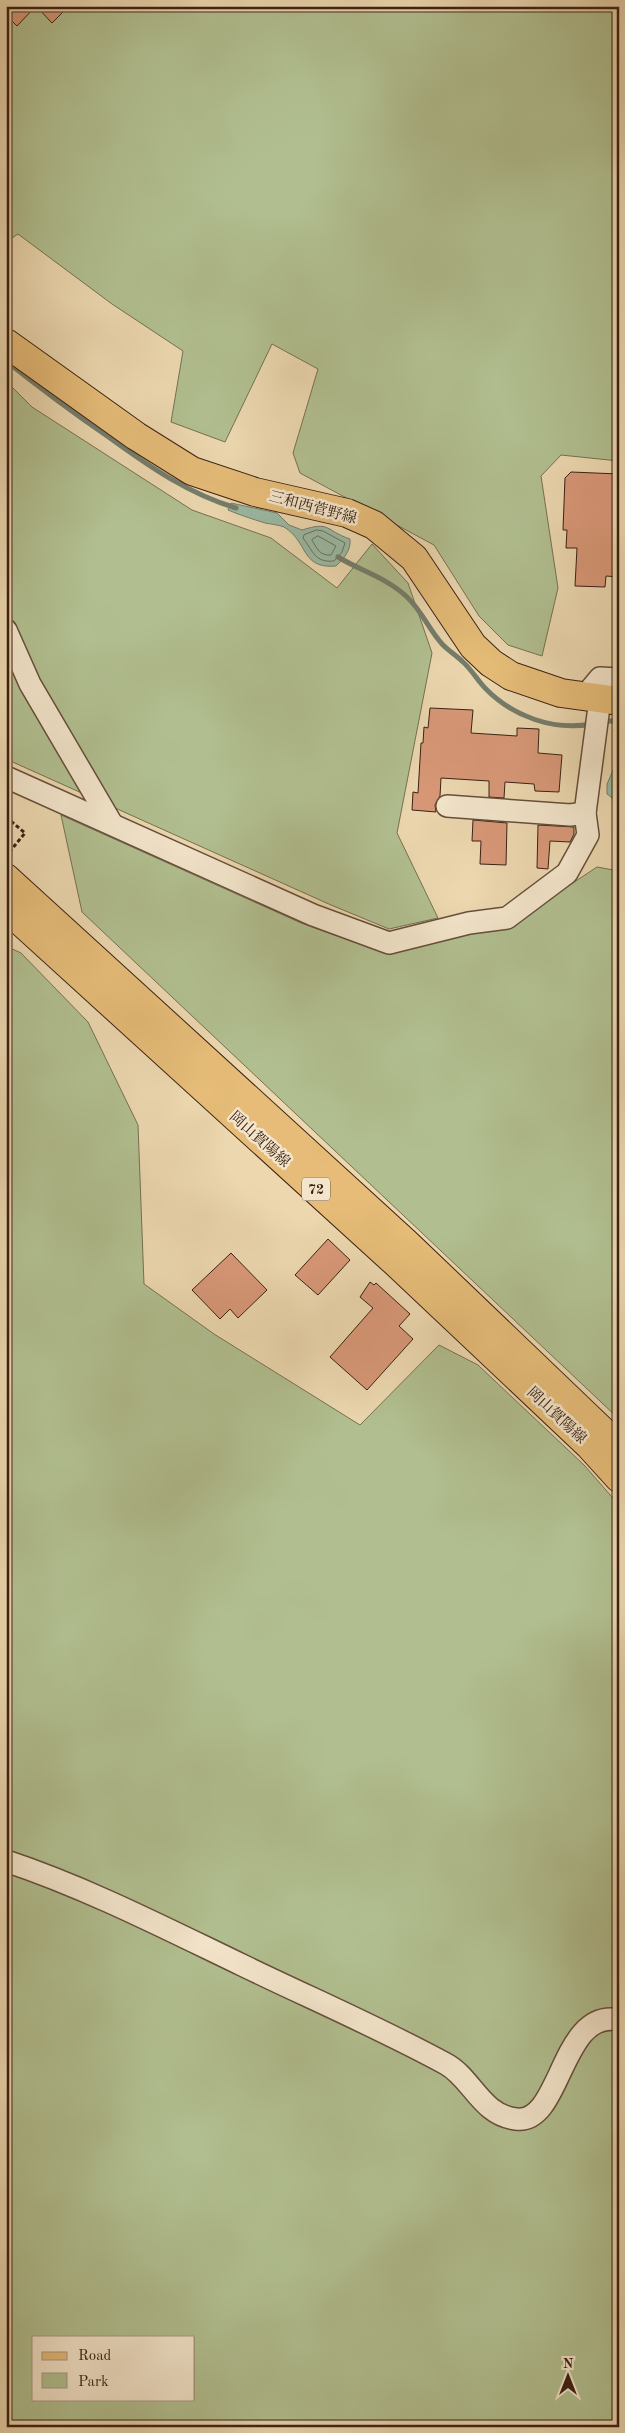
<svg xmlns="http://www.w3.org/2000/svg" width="625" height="2433" viewBox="0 0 625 2433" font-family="'Old Standard TT','Noto Serif JP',serif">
	<rect width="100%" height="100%" fill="#ecd7af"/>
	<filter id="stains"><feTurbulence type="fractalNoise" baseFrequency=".004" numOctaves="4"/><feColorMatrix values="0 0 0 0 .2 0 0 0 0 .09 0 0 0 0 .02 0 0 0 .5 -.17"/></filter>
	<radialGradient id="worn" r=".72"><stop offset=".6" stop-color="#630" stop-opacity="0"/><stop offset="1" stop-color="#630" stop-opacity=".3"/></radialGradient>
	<!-- green -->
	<g fill="#b1bf90" stroke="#767052" fill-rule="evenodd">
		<polygon points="6,6 619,6 619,461 561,455 541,476 558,588 542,656 508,645 479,616 434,545 300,473 293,453 318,369 272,344 225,442 171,422 183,351 112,304 18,234 6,242"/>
		<polygon points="6,381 32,407 192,510 271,538 337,588 372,544 408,583 432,653 397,833 438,918 389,929 331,905 6,759"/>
		<polygon points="61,815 301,923 388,954 511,924 597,867 619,871 619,1419 82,912"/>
		<path d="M 6,946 L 21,953 L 88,1022 L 138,1125 L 144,1284 L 214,1334 L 360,1425 L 439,1345 L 478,1365 L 584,1465 L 619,1505 L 619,2427 L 6,2427 ZM 34,2337 L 194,2337 L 194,2399 L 34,2399 Z"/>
	</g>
	<!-- water -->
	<g fill="#9abaa5" stroke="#747d6b">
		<path d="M 231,503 L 277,513 L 289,525 L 302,530 C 331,521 324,530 350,539 C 351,551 344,558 336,566 C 300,569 309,542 284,527 C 279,525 271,524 265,523 C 252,519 240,515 228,510 Z"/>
		<polygon points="619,757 619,803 607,794 607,784"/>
	</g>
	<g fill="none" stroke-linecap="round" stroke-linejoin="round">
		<!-- shore -->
		<g stroke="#6a6e5c" stroke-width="1">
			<path d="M 317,530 L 323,531 L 345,543 L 342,552 L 334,561 C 315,563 313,551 303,538 L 304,535 Z"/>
			<path d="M 318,536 L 336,546 L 331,555 C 320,556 317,549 312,540 Z"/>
		</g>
		<!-- stream -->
		<g stroke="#747d6b" stroke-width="5">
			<path d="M 6,361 C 40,388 75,414 110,438 C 150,467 189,494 236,508"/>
			<path d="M 338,557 C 361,571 387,578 407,597 C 422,611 429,630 443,645 C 449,651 457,656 463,662 C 472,670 477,680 485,688 C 513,717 554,731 592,724"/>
			<polyline points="603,722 619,720"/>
		</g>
	</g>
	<!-- building -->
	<g fill="#d89878" stroke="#3a2113">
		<polygon points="6,6 36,6 17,26 6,15"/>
		<polygon points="36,6 69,6 52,23"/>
		<polygon points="571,472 619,474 619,577 606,576 605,587 575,586 577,548 566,548 567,530 563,530 565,478"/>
		<polygon points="430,708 473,710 471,733 517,736 517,728 539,729 538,753 562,755 559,792 535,791 534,784 505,782 504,798 489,797 489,781 441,778 440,796 435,805 436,812 412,810 413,792 418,793 421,743 423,743 424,727 428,728"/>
		<polygon points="473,820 507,823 506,865 480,864 481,841 472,841"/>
		<polygon points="538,825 574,827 574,834 570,842 550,841 548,869 537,868"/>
		<polygon points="328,1239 350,1260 318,1295 295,1275"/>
		<polygon points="231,1253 267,1290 238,1318 230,1309 220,1319 192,1290"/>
		<polygon points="370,1282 374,1285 376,1283 410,1314 399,1326 413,1339 367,1390 330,1357 373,1308 360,1297"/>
	</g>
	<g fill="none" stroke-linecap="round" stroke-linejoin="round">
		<defs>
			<g id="minor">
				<polyline points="6,630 30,684 112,824"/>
				<polyline points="585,696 600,678 619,679"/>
				<polyline points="6,777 313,915 389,943 469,923 507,918 567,873 588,835 585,813 600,699"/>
				<polyline points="447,806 570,815 585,813"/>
				<path d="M 6,1861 C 87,1888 165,1928 242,1965 C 310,1998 380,2028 446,2064 C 472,2078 481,2115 516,2119 C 562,2125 560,2008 619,2020"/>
			</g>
			<g id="major">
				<polyline points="6,343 136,436 192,471 255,492 347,513 374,525 414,558 473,646 491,663 511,676 561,693 619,701"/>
				<polyline points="6,878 406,1243 619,1447"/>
				<polyline points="6,908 395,1262 589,1445 619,1478"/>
			</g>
		</defs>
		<!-- minor casing -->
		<use href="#minor" stroke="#664e3a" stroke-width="24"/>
		<!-- major casing -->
		<use href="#major" stroke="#3a2113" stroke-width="30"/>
		<!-- path -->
		<polyline stroke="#3a2113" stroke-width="3" stroke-dasharray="4 2.5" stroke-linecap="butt" points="6,817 25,833 11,850"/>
		<!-- minor -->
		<use href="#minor" stroke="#f3e5cb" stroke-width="21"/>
		<!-- major -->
		<use href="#major" stroke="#e6bc78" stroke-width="28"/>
	</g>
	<g text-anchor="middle" stroke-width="5" stroke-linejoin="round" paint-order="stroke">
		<!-- shield labels -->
		<rect fill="#f3e5cb" stroke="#725c4a" stroke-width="1" x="302" y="1177.5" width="28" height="23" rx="4"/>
		<g font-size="14" font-weight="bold" fill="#3a2113">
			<text x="316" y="1194">72</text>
		</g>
		<!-- street labels -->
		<g font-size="15" fill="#3a2113" stroke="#f3e5cb">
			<text transform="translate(313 507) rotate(15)" y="5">三和西菅野線</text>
			<text transform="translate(260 1139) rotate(42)" y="5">岡山賀陽線</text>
			<text transform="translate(557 1415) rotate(43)" y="5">岡山賀陽線</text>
		</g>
	</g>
	<!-- margin -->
	<rect width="625" height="2433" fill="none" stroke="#ecd7af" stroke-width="25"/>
	<rect x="8" y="8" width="610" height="2418" fill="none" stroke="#3a2113" stroke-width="2.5"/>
	<rect x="12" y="12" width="600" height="2408" fill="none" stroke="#3a2113"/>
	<!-- legend -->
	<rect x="32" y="2336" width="162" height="65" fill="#f3e5cb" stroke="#a99781"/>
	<rect x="42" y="2352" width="25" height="8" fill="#e6bc78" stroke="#a99781"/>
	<text x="78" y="2360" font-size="15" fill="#3a2113">Road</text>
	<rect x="42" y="2373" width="25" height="15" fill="#b1bf90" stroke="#a99781"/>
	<text x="78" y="2386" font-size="15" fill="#3a2113">Park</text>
	<!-- north arrow -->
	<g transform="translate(568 2376)" stroke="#f3e5cb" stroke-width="4" paint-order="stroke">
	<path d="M0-4L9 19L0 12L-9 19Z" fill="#3a2113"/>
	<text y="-8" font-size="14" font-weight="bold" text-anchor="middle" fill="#3a2113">N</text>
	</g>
	<rect width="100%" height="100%" filter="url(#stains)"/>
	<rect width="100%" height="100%" fill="url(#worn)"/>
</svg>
